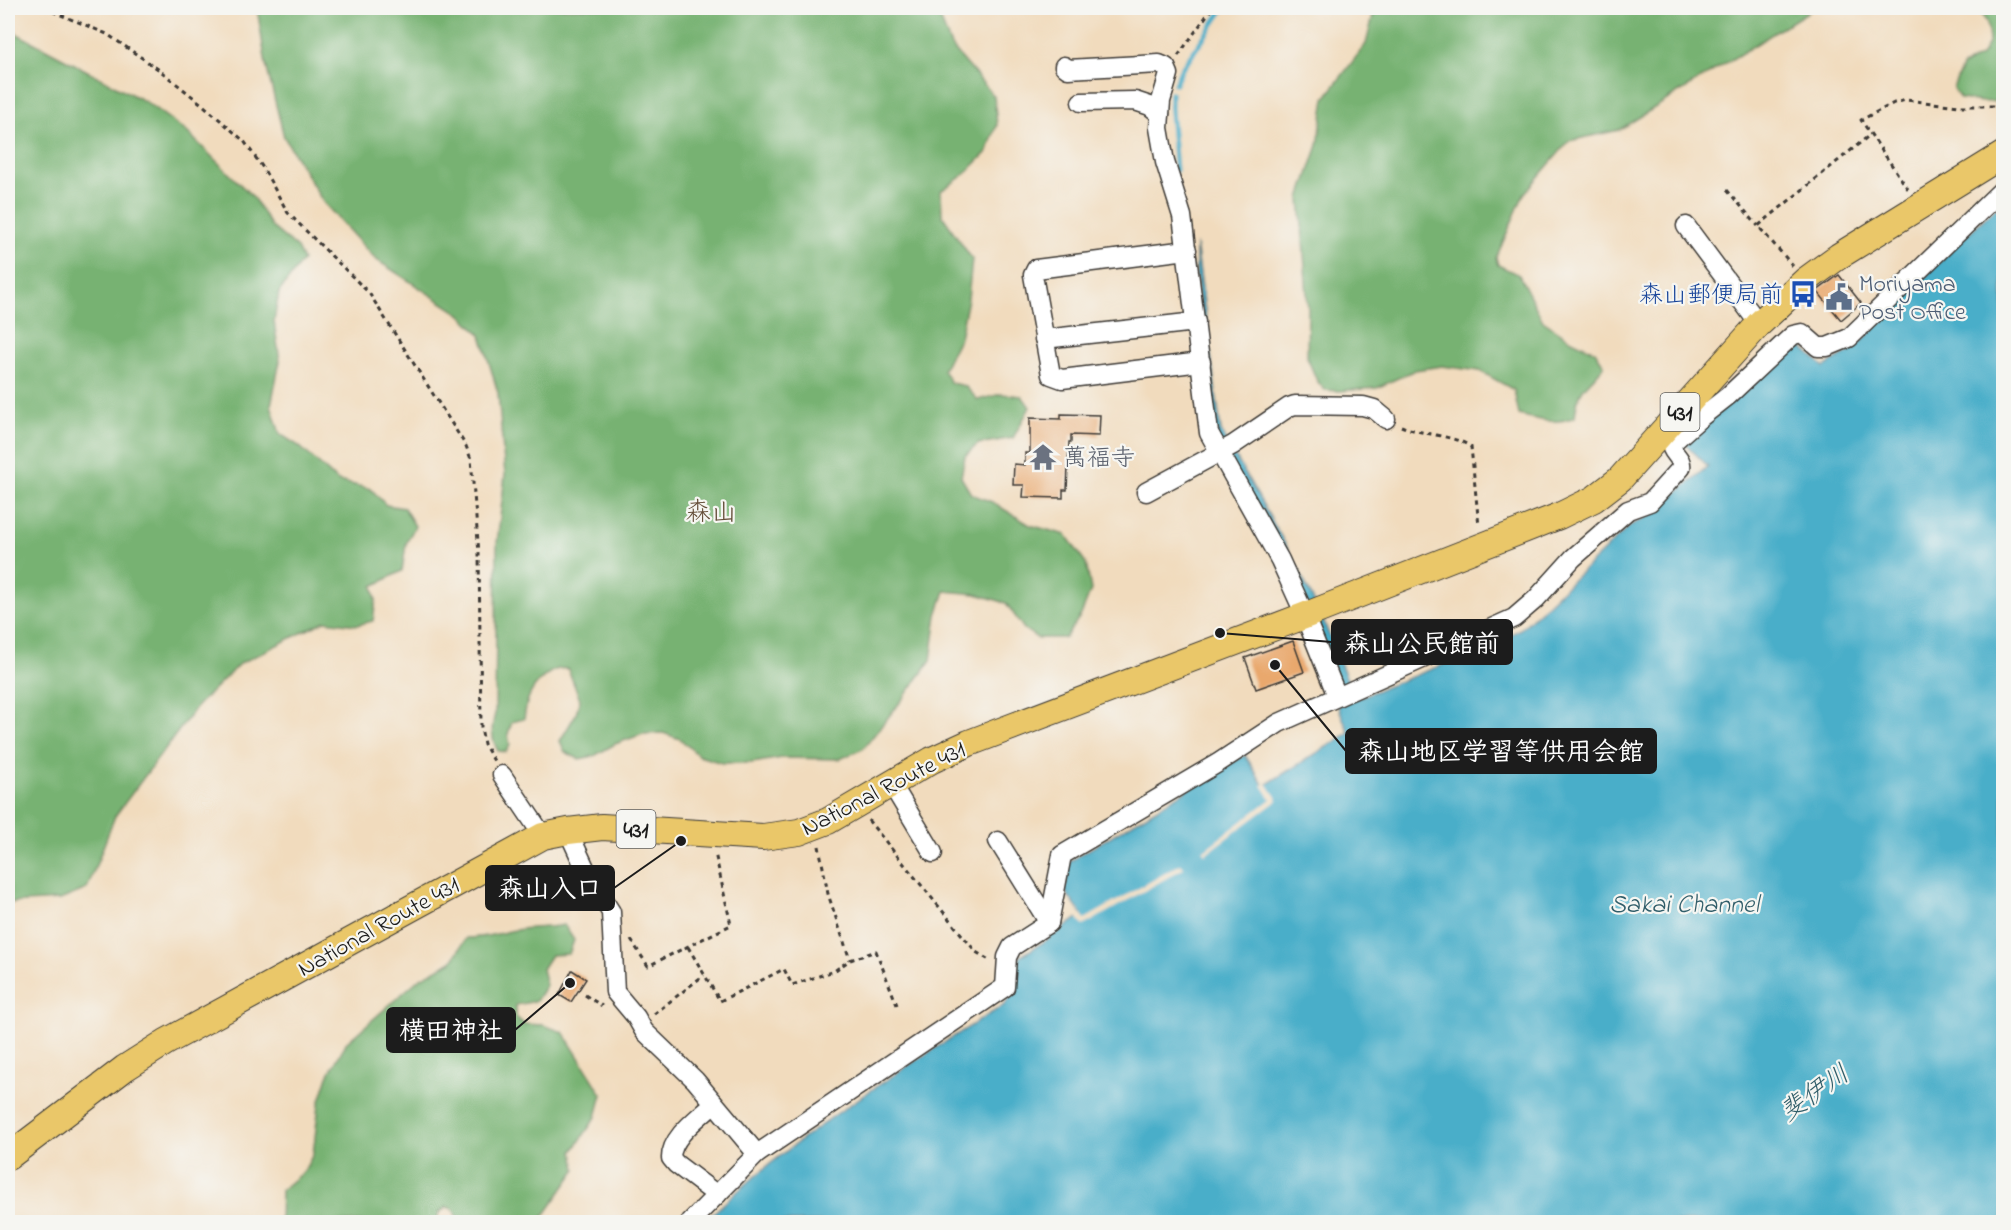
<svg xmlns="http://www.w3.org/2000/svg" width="2011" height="1230" viewBox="0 0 2011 1230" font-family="'Indie Flower','Klee One',sans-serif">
	<rect width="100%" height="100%" fill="#f6f6f2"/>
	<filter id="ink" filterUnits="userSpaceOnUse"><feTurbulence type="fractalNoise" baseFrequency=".0167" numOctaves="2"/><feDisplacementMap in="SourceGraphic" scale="12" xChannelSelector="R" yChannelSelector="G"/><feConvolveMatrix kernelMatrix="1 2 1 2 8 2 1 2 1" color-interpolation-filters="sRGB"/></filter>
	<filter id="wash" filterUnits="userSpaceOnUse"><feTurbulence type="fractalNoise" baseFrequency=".008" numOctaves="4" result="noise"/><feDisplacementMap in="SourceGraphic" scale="24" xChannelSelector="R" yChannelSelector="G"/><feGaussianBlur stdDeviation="1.35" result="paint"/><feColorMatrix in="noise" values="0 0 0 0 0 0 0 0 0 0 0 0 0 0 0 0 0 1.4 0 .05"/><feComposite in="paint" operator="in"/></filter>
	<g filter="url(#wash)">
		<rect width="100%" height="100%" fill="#f1dbbd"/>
		<!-- forest -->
		<g fill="#77b272" stroke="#4a6747" stroke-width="1.5">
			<path d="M 257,8 L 936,8 L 951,46 L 994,96 L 997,125 L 987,152 L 964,175 L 941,191 L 942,215 L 972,259 L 968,299 L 960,337 L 943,370 L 951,383 L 965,386 L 978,400 L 1001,394 L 1022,396 L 1030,407 L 1013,438 L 978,444 L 965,456 L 961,477 L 971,494 L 992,502 L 1030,525 L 1066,535 L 1086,563 L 1091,590 L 1081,615 L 1065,638 L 1037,638 L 1024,629 L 1006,603 L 976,594 L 945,591 L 937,615 L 931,660 L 902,700 L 863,749 L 840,759 L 782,758 L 752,763 L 722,763 L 699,756 L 680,739 L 663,733 L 643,734 L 615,744 L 594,756 L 579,759 L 565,752 L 560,741 L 576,714 L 580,700 L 568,669 C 551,665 534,684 528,699 C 526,705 525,712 524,719 L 512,722 L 508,734 L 510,745 L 506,752 L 498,751 C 491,738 491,728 495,714 L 497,543 L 505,475 L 498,393 L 481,335 L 460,314 L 375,259 L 323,202 L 284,137 L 266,65 Z"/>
			<path d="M 1375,8 L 1814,8 L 1619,130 L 1569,141 L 1524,194 L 1496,258 L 1498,265 L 1519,275 L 1543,321 L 1570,339 L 1595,351 L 1604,365 C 1598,374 1591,380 1584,388 C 1577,397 1576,407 1575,417 C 1555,425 1539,420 1519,415 L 1514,390 L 1480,371 L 1442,366 L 1415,370 L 1377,388 L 1339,391 L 1325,390 L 1317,381 L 1307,357 L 1308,309 L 1300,198 L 1318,145 L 1325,98 L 1366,44 Z"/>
			<polygon points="1976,8 2003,8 2003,101 1983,102 1960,99 1953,88 1962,67 1981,56 1989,41 1987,22"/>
			<polygon points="8,29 146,102 187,132 253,197 272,227 297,248 303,260 279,292 274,321 280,361 271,405 280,434 299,446 338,481 371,489 386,505 404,508 415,526 406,544 402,571 373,586 376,600 373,621 357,625 325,621 239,664 197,706 115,816 87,889 60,900 8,903"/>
			<path d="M 564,925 L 574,940 L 569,954 L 551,955 L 542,969 L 546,985 L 536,1001 L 516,1005 L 516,1017 L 524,1024 L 543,1025 L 563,1032 L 602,1094 L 596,1117 L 573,1151 L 576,1170 L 543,1217 L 544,1222 L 459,1222 C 454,1214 458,1209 446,1207 L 438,1214 L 437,1222 L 280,1222 L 281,1190 L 304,1171 L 313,1154 L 319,1104 L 328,1076 L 346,1043 L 419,979 L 452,961 L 466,938 C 487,938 501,932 522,929 C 536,927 550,928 564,925 Z"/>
		</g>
		<!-- water -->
		<path fill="#4aaec9" stroke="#336572" stroke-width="1.5" d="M 2003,201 L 2003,1222 L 704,1222 C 793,1136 899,1071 1004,1005 L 1017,989 L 1018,963 L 1021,956 L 1050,938 L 1048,935 L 1051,933 L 1054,935 L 1082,915 L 1065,891 L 1070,861 L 1245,755 L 1264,786 L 1349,733 L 1338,706 L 1347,702 L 1215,435 L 1196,274 L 1196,243 L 1221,431 L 1292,556 L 1323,620 L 1355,699 L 1491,646 L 1522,628 L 1631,525 L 1652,514 L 1708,466 L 1683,442 L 1799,344 L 1824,367 L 1853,350 L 1960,241 Z"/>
		<!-- pier -->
		<g fill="#f1dbbd">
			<polygon points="1266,782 1278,800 1205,854 1203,851 1271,799 1262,785"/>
			<polygon points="1181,864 1184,868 1083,926 1076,915 1078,914 1076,911 1078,909 1085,919"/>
		</g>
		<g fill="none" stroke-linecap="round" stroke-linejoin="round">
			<!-- stream -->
			<g stroke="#4aaec9" stroke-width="5">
				<polyline points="1175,84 1181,70 1224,8"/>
				<polyline points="1171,93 1171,110 1176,170"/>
			</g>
		</g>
		<g id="blocks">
			<!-- building -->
			<g fill="#e9a86d">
				<polygon points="1839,275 1861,303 1841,320 1817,291"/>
				<polygon points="1061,414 1100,415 1099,436 1071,435 1071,442 1069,442 1067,490 1063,490 1063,498 1023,497 1024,485 1013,485 1014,464 1025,465 1025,453 1030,453 1030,418 1061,419"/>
				<polygon points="1293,641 1304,672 1256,689 1245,658"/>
				<polygon points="572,970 586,979 571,1002 559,995"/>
			</g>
		</g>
	</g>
	<g filter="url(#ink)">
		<use href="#blocks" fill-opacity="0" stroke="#3c3934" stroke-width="1.5"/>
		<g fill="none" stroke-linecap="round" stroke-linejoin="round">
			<defs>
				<g id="minor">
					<polyline points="1064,66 1068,69 1159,64 1166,67 1169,74 1161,101 1159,128 1165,162 1182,216 1209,433 1280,560 1300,604 1337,696"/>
					<polyline points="1081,102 1135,101 1150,106 1160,114"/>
					<polyline points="1686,226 1759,324"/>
					<polyline points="1187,250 1036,269 1033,275 1051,375 1062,379 1201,362"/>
					<polyline points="1044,339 1196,322"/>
					<polyline points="1691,410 1700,418 1728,396 1793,335 1802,333 1818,347 1827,347 1849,338 2004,188"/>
					<polyline points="1146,492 1233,445 1289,407 1295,405 1363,406 1374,409 1386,419"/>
					<polyline points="502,775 543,836"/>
					<polyline points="891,783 933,853"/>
					<polyline points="568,831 591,881 611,912 615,992 636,1017 644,1031 695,1080 757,1154"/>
					<polyline points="998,841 1049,923"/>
					<path d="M 714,1103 C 700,1117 671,1136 671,1158 L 676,1164 L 717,1195"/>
					<path d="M 690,1222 L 757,1154 L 1005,987 L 1007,957 L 1012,947 L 1049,923 L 1062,855 L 1218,763 L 1279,723 L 1514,618 L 1536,599 L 1573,558 L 1628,510 L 1650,502 L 1681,468 C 1683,457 1671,454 1671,444 L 1700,418"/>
				</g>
				<polyline id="highway" points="8,1157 125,1068 166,1042 543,836 568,831 602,827 763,837 799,832 828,821 932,760 969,743 1304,616 1559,516 1594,499 1620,479 1759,324 1806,280 1839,256 2004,154"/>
			</defs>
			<!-- minor casing -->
			<use href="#minor" stroke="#3c3934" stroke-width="21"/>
			<!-- highway casing -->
			<use href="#highway" stroke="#3c3934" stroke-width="28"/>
			<!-- path -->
			<g stroke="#3c3934" stroke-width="3" stroke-dasharray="4.5 4.5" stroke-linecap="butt">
				<polyline points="44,8 107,34 158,69 203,105 244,141 263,168 288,213 369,293 466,446 471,459 479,553 481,727 484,744 494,761"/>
				<polyline points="1178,56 1212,8"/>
				<polyline points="1908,189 1861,120 1894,103 1906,100 1960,106 2004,106"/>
				<polyline points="1727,190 1758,226"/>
				<polyline points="1793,266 1758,226 1871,134"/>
				<path d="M 1401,426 C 1422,435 1455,435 1471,447 L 1479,526"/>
				<polyline points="868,820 976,952 989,960"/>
				<polyline points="819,846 828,894 850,960"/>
				<polyline points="631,940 648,966 731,925 715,853"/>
				<polyline points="688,947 720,1001 784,969 792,985 834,971 850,960 876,951 897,1005"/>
				<polyline points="585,995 602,1006"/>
				<polyline points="654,1014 704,975"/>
			</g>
			<!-- minor -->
			<use href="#minor" stroke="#fff" stroke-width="18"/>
			<!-- highway -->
			<use href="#highway" stroke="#eac769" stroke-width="26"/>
		</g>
	</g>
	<!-- icons -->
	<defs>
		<symbol id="bus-bare" viewBox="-9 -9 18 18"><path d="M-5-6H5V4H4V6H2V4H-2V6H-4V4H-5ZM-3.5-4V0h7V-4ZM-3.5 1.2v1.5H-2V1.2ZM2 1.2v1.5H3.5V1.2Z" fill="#1a4fb4" stroke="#f6f6f2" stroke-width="2.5" paint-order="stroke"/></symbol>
		<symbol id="civic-bare" viewBox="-9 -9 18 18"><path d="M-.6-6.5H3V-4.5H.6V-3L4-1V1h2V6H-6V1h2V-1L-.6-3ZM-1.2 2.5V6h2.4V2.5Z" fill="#5c6f8a" stroke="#f6f6f2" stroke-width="2.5" paint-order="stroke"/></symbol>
		<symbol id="temple-bare" viewBox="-9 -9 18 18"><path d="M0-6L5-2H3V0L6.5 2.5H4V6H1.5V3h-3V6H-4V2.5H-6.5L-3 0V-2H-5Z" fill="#6b7280" stroke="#f6f6f2" stroke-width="2.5" paint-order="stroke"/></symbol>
	</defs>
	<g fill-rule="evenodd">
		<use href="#bus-bare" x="1784" y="275" width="38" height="38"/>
		<use href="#civic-bare" x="1820" y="278" width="38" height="38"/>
		<use href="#temple-bare" x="1024" y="438" width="38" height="38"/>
	</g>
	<g text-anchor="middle" stroke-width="4.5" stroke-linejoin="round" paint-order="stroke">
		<!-- shield labels -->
		<g fill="#f6f6f2" stroke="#5d5d5c" stroke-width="1.5">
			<rect x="1660.5" y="393" width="39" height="38" rx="4.5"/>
			<rect x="616.5" y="810" width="39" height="38" rx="4.5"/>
		</g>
		<g font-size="22" font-weight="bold" fill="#1c1c1c">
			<text x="1680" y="420">431</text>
			<text x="636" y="837">431</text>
		</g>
		<!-- service labels -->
		<g font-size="24" fill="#4e5e75" stroke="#f6f6f2" text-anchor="start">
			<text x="1859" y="291">Moriyama<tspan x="1859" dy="28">Post Office</tspan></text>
		</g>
		<!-- transit labels -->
		<g font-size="24" fill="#164399" stroke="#f6f6f2" text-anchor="end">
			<text x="1783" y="302">森山郵便局前</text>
		</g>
		<!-- worship labels -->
		<g font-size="24" fill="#5b616d" stroke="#f6f6f2" text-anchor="start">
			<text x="1063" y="465">萬福寺</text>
		</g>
		<!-- street labels -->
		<g font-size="24" fill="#1c1c1c" stroke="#f6f6f2">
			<text transform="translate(883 788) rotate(-27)" y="8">National Route 431</text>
			<text transform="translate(378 926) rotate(-29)" y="8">National Route 431</text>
		</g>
		<!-- neighbourhood labels -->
		<g font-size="26" fill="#644d38" stroke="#f6f6f2">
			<text x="711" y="520">森山</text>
		</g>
		<!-- water labels -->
		<g font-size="26" font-style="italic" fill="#315e6a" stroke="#f6f6f2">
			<text x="1684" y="912">Sakai Channel</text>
			<text transform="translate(1814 1092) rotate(-35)" y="9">斐伊川</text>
		</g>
	</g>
	<!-- callouts -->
	<path fill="none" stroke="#1c1c1c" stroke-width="2" d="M1220 633L1332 642M1275 665L1346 751M681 841L614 888M570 983L515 1030"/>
	<g fill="#1c1c1c" stroke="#f6f6f2" stroke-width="2">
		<circle cx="1220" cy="633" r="6"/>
		<circle cx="1275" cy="665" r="6"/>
		<circle cx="681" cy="841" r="6"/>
		<circle cx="570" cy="983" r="6"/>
	</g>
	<g fill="#1c1c1c" stroke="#1c1c1c" stroke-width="2">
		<rect x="1332" y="620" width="180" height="44" rx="6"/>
		<rect x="1346" y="729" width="310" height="44" rx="6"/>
		<rect x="486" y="866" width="128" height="44" rx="6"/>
		<rect x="387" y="1008" width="128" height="44" rx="6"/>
	</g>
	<g font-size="26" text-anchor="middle" font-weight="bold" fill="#fff">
		<text x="1422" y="652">森山公民館前</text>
		<text x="1501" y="760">森山地区学習等供用会館</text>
		<text x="550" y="897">森山入口</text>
		<text x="451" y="1039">横田神社</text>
	</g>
	<!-- margin -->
	<rect width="2011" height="1230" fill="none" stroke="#f6f6f2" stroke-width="30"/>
</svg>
